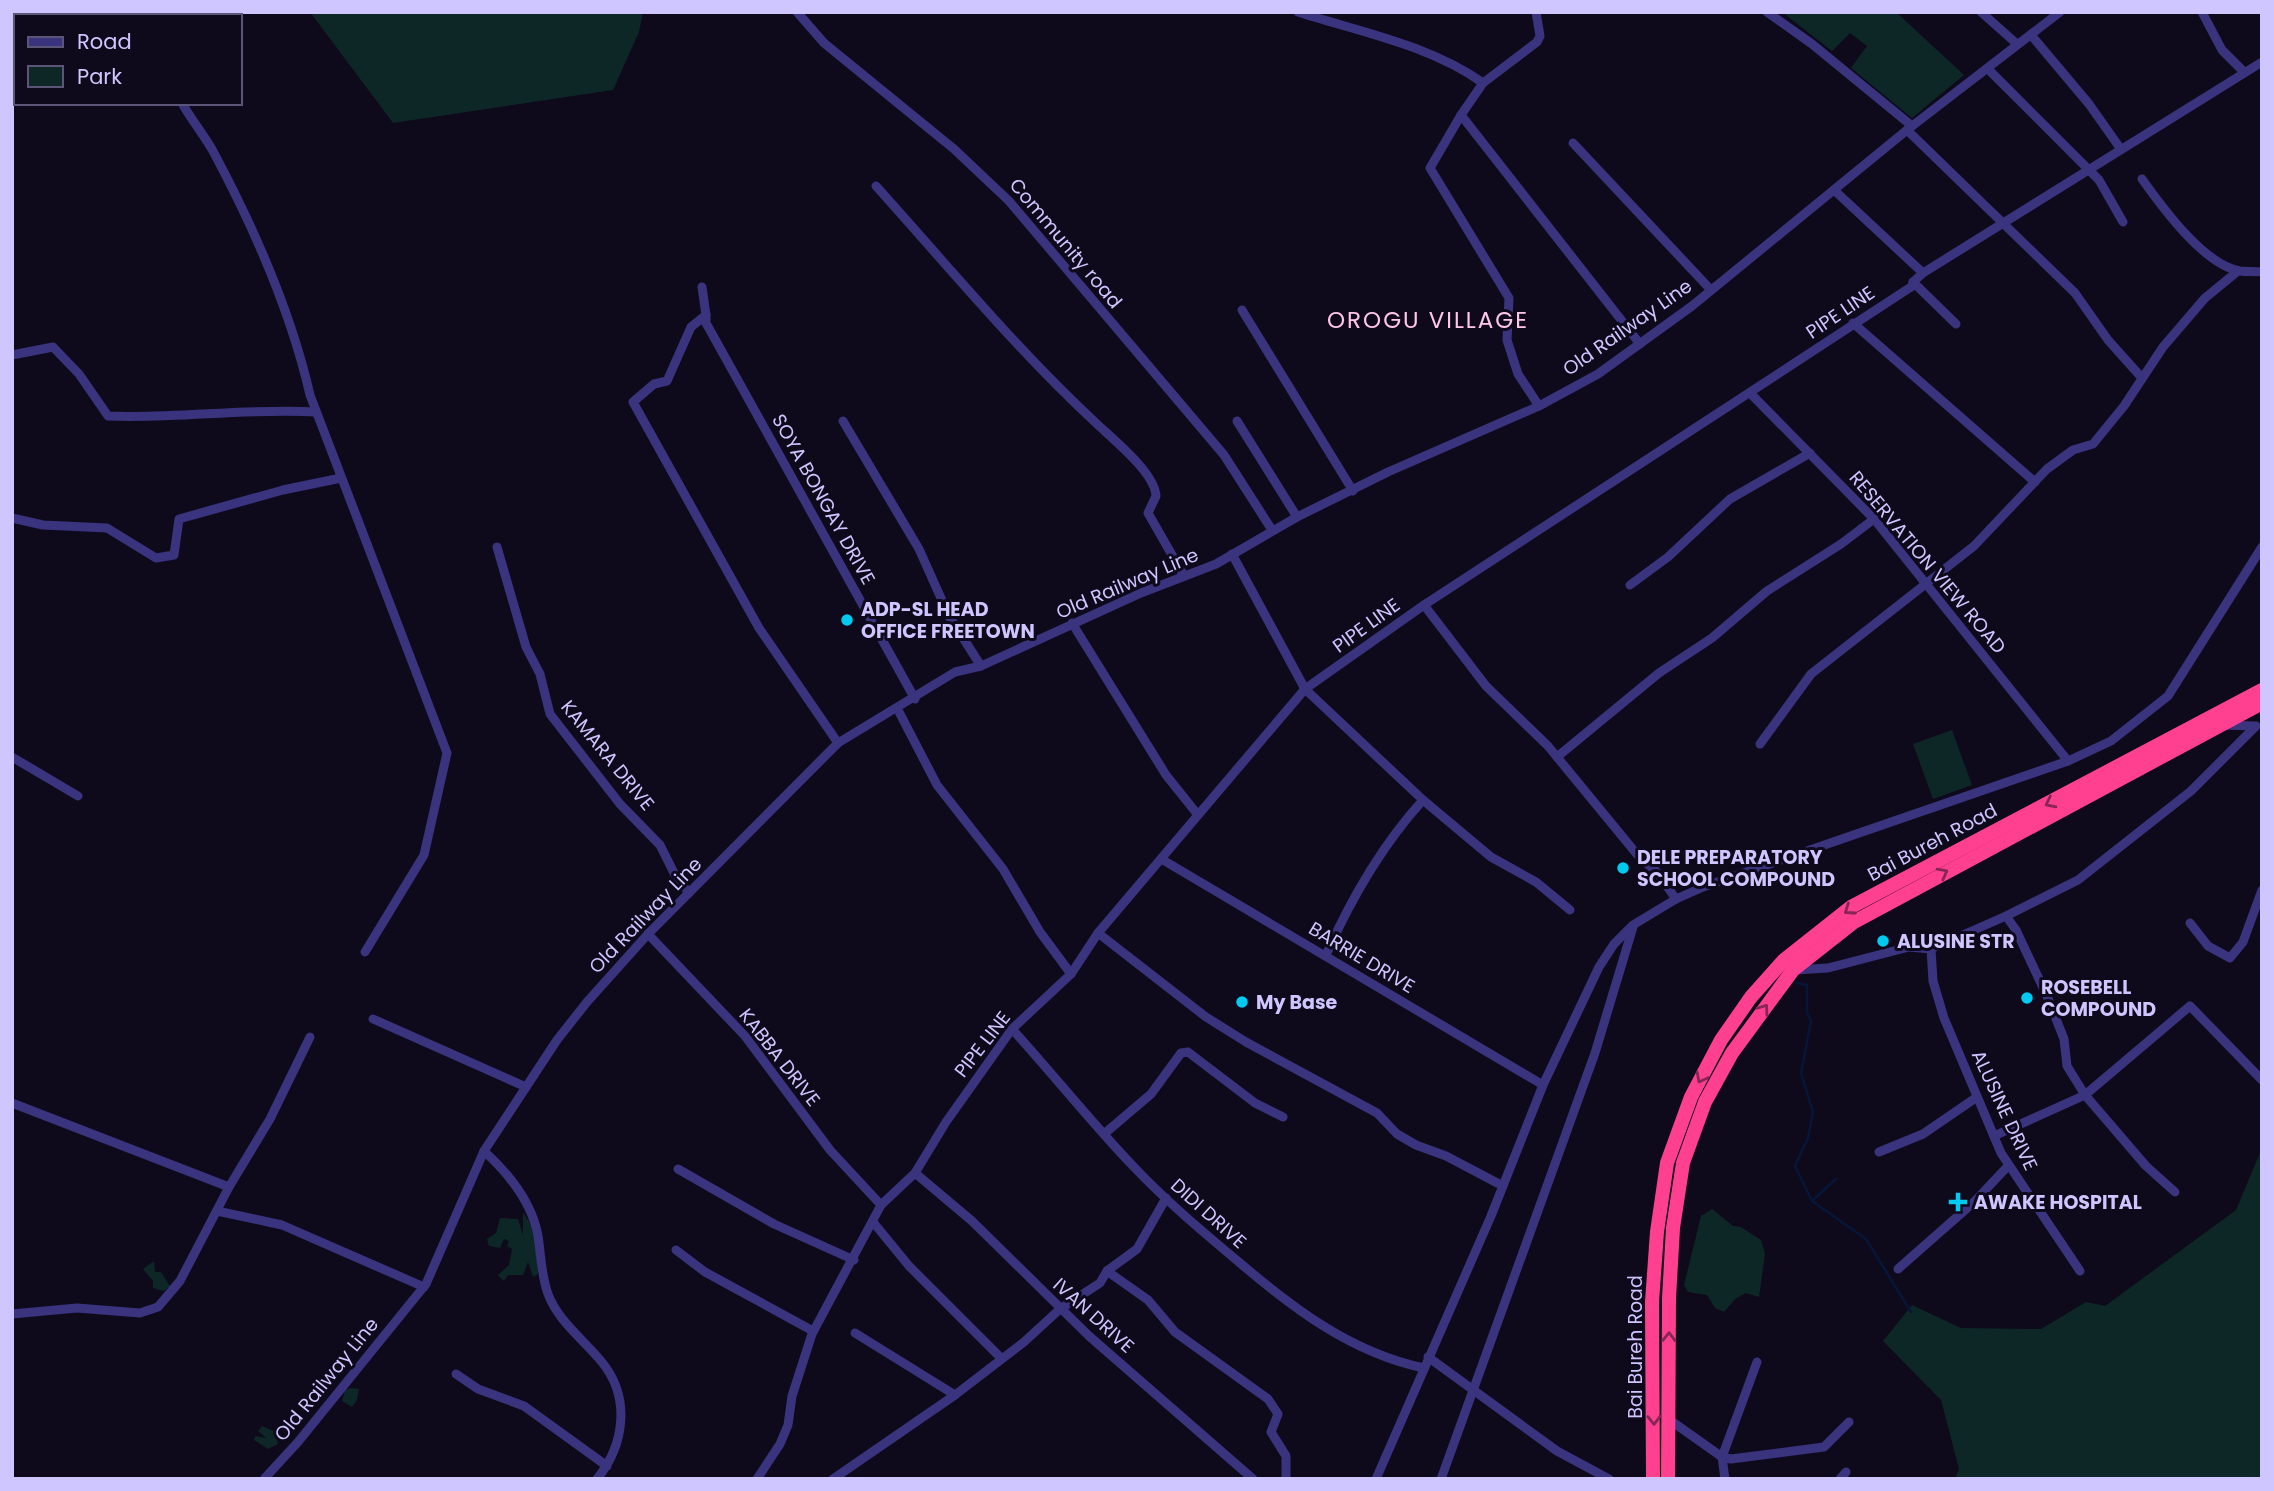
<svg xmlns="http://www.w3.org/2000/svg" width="2274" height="1491" viewBox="0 0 2274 1491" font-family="Poppins,sans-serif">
	<rect width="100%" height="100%" fill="#0e0a1c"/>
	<!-- green -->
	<g fill="#0d2626">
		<polygon points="310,12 643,12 639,32 613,90 393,123"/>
		<polygon points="1782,12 1896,12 1964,75 1912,118 1851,68 1867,46 1850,33 1832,51"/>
		<polygon points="1952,730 1972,785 1933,799 1913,744"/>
		<polygon points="2262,1148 2262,1479 1955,1479 1959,1469 1941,1400 1883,1341 1912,1305 1961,1328 2041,1329 2086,1302 2105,1306 2236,1210"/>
		<polygon points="1712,1209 1733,1226 1741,1227 1761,1240 1765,1254 1759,1297 1746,1293 1735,1299 1724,1312 1715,1308 1707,1295 1688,1292 1684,1285 1701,1216"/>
		<polygon points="523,1212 535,1232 538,1274 533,1277 528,1262 523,1275 508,1275 504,1281 498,1275 509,1265 512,1249 507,1246 509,1241 504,1239 500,1248 489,1246 487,1239 496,1233 500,1218 518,1219 523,1235"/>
		<polygon points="154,1261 155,1272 161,1272 170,1286 164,1291 153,1288 153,1281 143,1269"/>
		<polygon points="351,1388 359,1389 357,1400 352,1407 342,1401 345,1390"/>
		<polygon points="262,1426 276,1432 278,1444 268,1449 254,1440 255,1436 266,1438 258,1431"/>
	</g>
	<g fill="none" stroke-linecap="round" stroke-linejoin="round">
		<!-- stream -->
		<g stroke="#061639" stroke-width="2.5">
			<polyline points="1797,983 1807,985 1807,1012 1811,1021 1801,1073 1813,1112 1808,1138 1795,1166 1812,1201 1866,1239 1911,1312"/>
			<polyline points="1812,1201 1836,1179"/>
		</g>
		<!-- minor -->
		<g stroke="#3a337e" stroke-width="9">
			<polyline points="146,12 147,16"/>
			<polyline points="797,12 824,43 954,149 1009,201 1224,455 1272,530"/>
			<path d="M 1298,12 C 1360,32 1430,45 1483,83"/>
			<polyline points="1536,12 1540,36 1537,42 1483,83 1461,115 1640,344"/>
			<polyline points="1767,12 1812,44 1912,126"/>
			<polyline points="1981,12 2017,44"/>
			<polyline points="2202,12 2222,50 2244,72"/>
			<polyline points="2031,35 2089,104 2120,148"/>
			<polyline points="1989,70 2099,180 2123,222"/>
			<path d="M 182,103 C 192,121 205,136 214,153 C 254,228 291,312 310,395 L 447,753 L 424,855 L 365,952"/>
			<polyline points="1461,115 1430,168 1509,298 1507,340 1518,374 1539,406"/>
			<polyline points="1907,130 2075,293 2108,340 2142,378"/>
			<polyline points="1573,143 1711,290"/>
			<path d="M 2142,179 C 2162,207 2204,265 2240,271 C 2247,272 2255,271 2262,272"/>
			<path d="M 876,186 C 948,266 1018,351 1097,424 C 1114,440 1155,473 1156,496 L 1148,513 L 1184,576"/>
			<polyline points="1834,190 1923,273"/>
			<polyline points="1913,282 1956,324"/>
			<polyline points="702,287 706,315 691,327 667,381 654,384 633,402 759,628 838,743"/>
			<polyline points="1242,310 1353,491"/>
			<polyline points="706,315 706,323 915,699"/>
			<polyline points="1853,323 2035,482"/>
			<path d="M 12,355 L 53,347 L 79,374 L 108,416 C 177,419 246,408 316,412"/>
			<polyline points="1751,394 1874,519 2068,761"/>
			<polyline points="843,421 919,549 949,616 981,666"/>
			<polyline points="1237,421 1297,517"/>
			<polyline points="12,518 43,525 107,528 156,558 174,555 179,519 283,490 341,478"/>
			<polyline points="497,547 526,647 540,674 550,714 620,804 660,845 676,877 689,893"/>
			<polyline points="1232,554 1305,689 1423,800 1491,857 1536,882 1570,910"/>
			<polyline points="1630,585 1668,557 1730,499 1810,453"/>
			<polyline points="1424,605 1486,686 1548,746 1640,858 1656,871 1676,899"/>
			<polyline points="1072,623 1166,775 1198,815"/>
			<polyline points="897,708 937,785 1003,869 1040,932 1071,974"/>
			<polyline points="1760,744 1811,674 1974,546 2047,469 2073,450 2093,444 2124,406 2163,347 2205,298 2238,271"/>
			<polyline points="12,757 78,796"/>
			<polyline points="1557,757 1659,673 1712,638 1767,591 1841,544 1874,519"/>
			<polyline points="1163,860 1543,1085"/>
			<polyline points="2006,916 2078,880 2191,791 2256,726 2223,725"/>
			<polyline points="2190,923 2208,946 2230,958 2243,942 2262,890"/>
			<polyline points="1098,933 1206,1017 1246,1042 1377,1113 1397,1134 1416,1145 1446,1156 1503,1186"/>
			<polyline points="648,934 745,1036 830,1150 881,1205"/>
			<polyline points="1931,949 1933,981 1944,1018 2001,1153 2080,1271"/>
			<path d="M 1326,955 C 1350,901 1383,844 1423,800"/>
			<polyline points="1795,970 1828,968 1909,947 1931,949 2006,916 2016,930 2047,996 2064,1039 2067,1066 2085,1095 1994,1136"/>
			<polyline points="373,1019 526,1087"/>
			<path d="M 1012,1029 C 1053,1074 1091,1122 1133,1166 C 1166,1201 1203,1232 1240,1263 C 1294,1309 1352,1353 1424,1368"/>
			<polyline points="12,1103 229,1187"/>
			<polyline points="1104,1134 1151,1094 1181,1053 1188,1052 1255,1103 1283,1117"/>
			<path d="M 484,1151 C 508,1173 532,1202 538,1236 C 541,1255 541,1275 548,1294 C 558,1321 583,1339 601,1361 C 631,1397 625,1444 597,1479"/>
			<polyline points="1879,1152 1923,1134 1977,1097"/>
			<polyline points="678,1169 774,1224 854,1260"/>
			<polyline points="915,1173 972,1221 1089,1336 1253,1479"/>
			<polyline points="2175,1192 2146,1166 2085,1095 2190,1006 2262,1080"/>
			<polyline points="217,1211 282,1225 424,1287"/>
			<polyline points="873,1222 909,1266 1001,1358"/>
			<polyline points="676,1250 705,1272 813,1331"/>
			<polyline points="1898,1269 1974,1202 2008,1166"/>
			<polyline points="1107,1271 1148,1300 1175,1332 1268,1399 1278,1414 1271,1432 1286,1456 1286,1479"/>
			<polyline points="12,1314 77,1308 140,1313 158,1307 180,1281 229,1187 270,1119 310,1037"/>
			<polyline points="855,1333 955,1395"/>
			<polyline points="1428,1357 1557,1451 1609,1479"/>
			<polyline points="456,1374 478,1389 524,1406 607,1466"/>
			<polyline points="1667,1418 1722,1457 1731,1459 1824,1447 1849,1422"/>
			<polyline points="264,1479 298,1442 426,1284 484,1151 557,1040 587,1002 648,934 838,743 955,672 981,666 1141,593 1216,564 1297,517 1388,472 1539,406 1598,374 1692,306 1907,130 2060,12"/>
			<polyline points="757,1479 780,1444 788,1425 792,1396 812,1334 881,1205 915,1173 946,1122 1012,1029 1071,974 1098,933 1305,689 1424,605 1914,285 1913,282 1923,273 2262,62"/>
			<polyline points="833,1479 955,1395 1024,1342 1060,1309 1100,1283 1107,1271 1137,1249 1166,1198"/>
			<polyline points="1376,1479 1491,1216 1543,1085 1599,967 1614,944 1633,925 1676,899 1703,887 2068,761 2111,741 2168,696 2262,547"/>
			<polyline points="1441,1479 1595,1053 1633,927"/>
			<polyline points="1725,1479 1722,1457 1757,1362"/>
			<polyline points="1840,1479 1846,1472"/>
		</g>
		<!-- highway -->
		<g stroke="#ff4090" stroke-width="14">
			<polyline points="1653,1479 1652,1302 1657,1232 1667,1163 1691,1097 1721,1040 1751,997 1784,960 1851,907 2262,690"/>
			<polyline points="1668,1479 1669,1298 1673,1228 1683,1163 1705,1102 1732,1053 1793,970 1854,922 2262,703"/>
		</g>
	</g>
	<!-- one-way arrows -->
	<defs><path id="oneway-chevron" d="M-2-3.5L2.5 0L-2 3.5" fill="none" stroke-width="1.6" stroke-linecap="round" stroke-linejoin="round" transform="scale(1.75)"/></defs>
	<g stroke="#862556">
		<use href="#oneway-chevron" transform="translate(2050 803) rotate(153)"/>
		<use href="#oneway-chevron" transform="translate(1943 873) rotate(-28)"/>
		<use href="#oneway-chevron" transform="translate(1849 910) rotate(145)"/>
		<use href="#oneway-chevron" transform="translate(1764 1009) rotate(-54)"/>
		<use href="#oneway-chevron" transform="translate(1701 1078) rotate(117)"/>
		<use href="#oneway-chevron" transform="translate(1669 1337) rotate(-89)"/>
		<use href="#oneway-chevron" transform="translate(1654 1420) rotate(89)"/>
	</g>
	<!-- markers -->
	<g fill="#00caf0" stroke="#0e0a1c" stroke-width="2.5">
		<circle cx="847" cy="620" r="7"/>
		<circle cx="1623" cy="868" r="7"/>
		<circle cx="1883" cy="941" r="7"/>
		<circle cx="2027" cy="998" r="7"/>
		<circle cx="1242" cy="1002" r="7"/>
		<path d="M1954.5 1191.5h7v7h7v7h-7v7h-7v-7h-7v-7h7z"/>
	</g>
	<g text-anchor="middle" stroke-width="6" stroke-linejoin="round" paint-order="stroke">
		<!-- street labels -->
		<g font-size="19" fill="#cfc5ff" stroke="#0e0a1c">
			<text transform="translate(1066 243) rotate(50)" y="7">Community road</text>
			<text transform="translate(1840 312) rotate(-34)" y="7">PIPE LINE</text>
			<text transform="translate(1627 327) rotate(-35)" y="7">Old Railway Line</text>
			<text transform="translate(824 499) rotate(61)" y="7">SOYA BONGAY DRIVE</text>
			<text transform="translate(1928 562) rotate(50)" y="7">RESERVATION VIEW ROAD</text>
			<text transform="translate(1127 583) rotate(-23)" y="7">Old Railway Line</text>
			<text transform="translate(1366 625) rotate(-36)" y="7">PIPE LINE</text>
			<text transform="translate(608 755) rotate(51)" y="7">KAMARA DRIVE</text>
			<text transform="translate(1932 842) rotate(-28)" y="7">Bai Bureh Road</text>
			<text transform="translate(645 915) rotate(-46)" y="7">Old Railway Line</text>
			<text transform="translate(1362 957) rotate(31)" y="7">BARRIE DRIVE</text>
			<text transform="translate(982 1044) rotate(-52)" y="7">PIPE LINE</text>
			<text transform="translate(780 1057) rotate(52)" y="7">KABBA DRIVE</text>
			<text transform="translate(2005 1110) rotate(65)" y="7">ALUSINE DRIVE</text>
			<text transform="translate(1209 1213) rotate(42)" y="7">DIDI DRIVE</text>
			<text transform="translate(1094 1315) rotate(42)" y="7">IVAN DRIVE</text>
			<text transform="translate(1635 1347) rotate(-90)" y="7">Bai Bureh Road</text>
			<text transform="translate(326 1379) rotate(-51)" y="7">Old Railway Line</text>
		</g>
		<!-- poi labels -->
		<g font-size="19" font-weight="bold" fill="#cfc5ff" stroke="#0e0a1c" text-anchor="start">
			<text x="861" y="616">ADP-SL HEAD<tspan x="861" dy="22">OFFICE FREETOWN</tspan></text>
			<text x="1637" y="864">DELE PREPARATORY<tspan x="1637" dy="22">SCHOOL COMPOUND</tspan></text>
			<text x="1897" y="948">ALUSINE STR</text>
			<text x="2041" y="994">ROSEBELL<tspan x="2041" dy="22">COMPOUND</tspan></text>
			<text x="1256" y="1009">My Base</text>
			<text x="1974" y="1209">AWAKE HOSPITAL</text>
		</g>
		<!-- quarter labels -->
		<g font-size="23" letter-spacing="2" fill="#ffc7e7" stroke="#0e0a1c">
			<text x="1428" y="328">OROGU VILLAGE</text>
		</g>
	</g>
	<!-- border -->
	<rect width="2274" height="1491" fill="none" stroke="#cfc5ff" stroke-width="28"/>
	<!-- legend -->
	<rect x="14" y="14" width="228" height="91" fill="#0e0a1c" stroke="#5b5577" stroke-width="2"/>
	<rect x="28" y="37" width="35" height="10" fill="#3a337e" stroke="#5b5577" stroke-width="2"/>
	<text x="77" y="49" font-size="21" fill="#cfc5ff">Road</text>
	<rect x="28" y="66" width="35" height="21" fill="#0d2626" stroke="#5b5577" stroke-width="2"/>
	<text x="77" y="84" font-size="21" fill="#cfc5ff">Park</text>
</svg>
